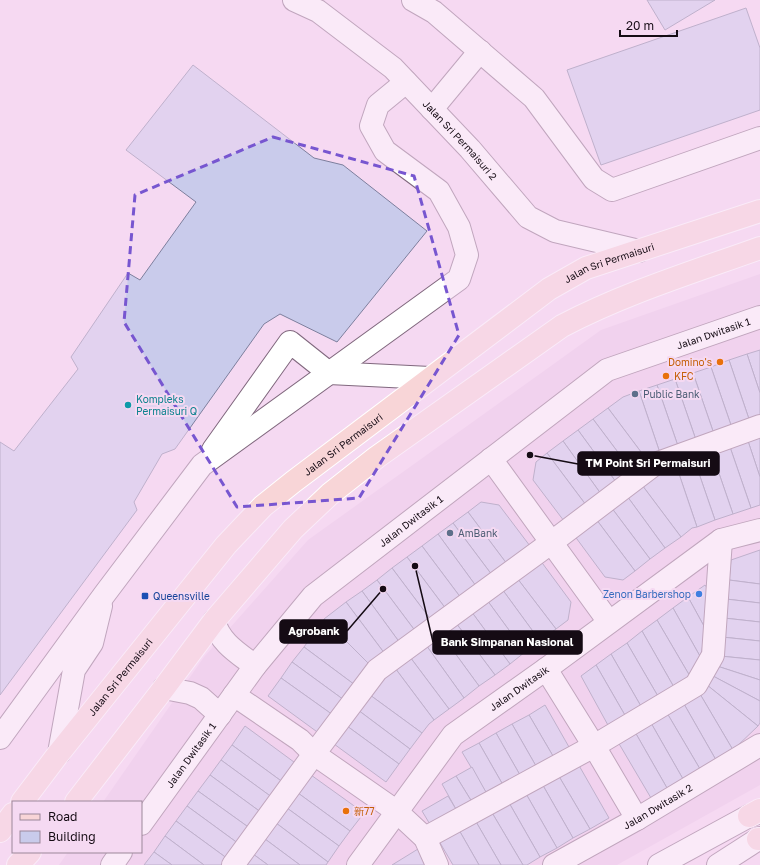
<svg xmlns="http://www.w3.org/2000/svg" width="760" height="865" viewBox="0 0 760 865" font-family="'Golos Text','Noto Sans SC',sans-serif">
	<rect width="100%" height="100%" fill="#f5d9f2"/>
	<!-- built -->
	<polygon fill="#eccae8" points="760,274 760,785 617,865 59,865 68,852 141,852 141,802 103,802 204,657 308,540 601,330"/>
	<!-- building -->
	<g fill="#c9cbeb" stroke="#7d7f9d">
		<polygon points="647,0 715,0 665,30"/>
		<polygon points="746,8 760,48 760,110 601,165 567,70"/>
		<polygon points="193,65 314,158 343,165 427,231 337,342 280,314 264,324 175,449 162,454 134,502 137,510 0,695 0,442 14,451 78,369 71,357 128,273 140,280 196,202 126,150"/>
		<polygon points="760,350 760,393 747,354"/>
		<polygon points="747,354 760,393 760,418 750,422 729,360"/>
		<polygon points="729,360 750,422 732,428 711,367"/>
		<polygon points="711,367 732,428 714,434 693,373"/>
		<polygon points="693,373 714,434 696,440 675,379"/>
		<polygon points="675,379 696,440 678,446 657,385"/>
		<polygon points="657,385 678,446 660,453 639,391"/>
		<polygon points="639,391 660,453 647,460 608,408 623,397"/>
		<polygon points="608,408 647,460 632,471 593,419"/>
		<polygon points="593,419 632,471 616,482 578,430"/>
		<polygon points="578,430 616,482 601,494 563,441"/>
		<polygon points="760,436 760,477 748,441"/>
		<polygon points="563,441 601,494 586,505 547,453"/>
		<polygon points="748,441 760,477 760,505 751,508 730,447"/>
		<polygon points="730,447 751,508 733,514 712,453"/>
		<polygon points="547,453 586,505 564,521 533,480 536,462"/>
		<polygon points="712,453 733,514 715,520 694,459"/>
		<polygon points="694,459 715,520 697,527 676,465"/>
		<polygon points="676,465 697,527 692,528 681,537 642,485 662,470"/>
		<polygon points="642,485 681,537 665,548 627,496"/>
		<polygon points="627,496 665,548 650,559 611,507"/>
		<polygon points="481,502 499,505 530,546 507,564 468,512"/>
		<polygon points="611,507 650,559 635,571 596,519"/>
		<polygon points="468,512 507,564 492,575 453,523"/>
		<polygon points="596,519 635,571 623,580 605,577 574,535"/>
		<polygon points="453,523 492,575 476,586 438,534"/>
		<polygon points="438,534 476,586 461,598 422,546"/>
		<polygon points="422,546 461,598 446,609 407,557"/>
		<polygon points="760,550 760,584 729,580 731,560"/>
		<polygon points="407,557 446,609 431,620 392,568"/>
		<polygon points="540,560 571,602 568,620 556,629 517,578"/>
		<polygon points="392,568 431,620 416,632 377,580"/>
		<polygon points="517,578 556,629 540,641 502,589"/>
		<polygon points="377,580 416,632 400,643 362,591"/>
		<polygon points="729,580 760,584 760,603 726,599"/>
		<polygon points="705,585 710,592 705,628 688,597"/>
		<polygon points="502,589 540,641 525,652 487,600"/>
		<polygon points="362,591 400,643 385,654 346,602"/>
		<polygon points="688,597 705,628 701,658 673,608"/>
		<polygon points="726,599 760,603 760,622 724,618"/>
		<polygon points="487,600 525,652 510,664 471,611"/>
		<polygon points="346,602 385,654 370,665 324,619"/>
		<polygon points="673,608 701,658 691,678 657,620"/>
		<polygon points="471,611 510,664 495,675 456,623"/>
		<polygon points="724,618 760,622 760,641 722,637"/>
		<polygon points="324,619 370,665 355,685 304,647"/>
		<polygon points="657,620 691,678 675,689 642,631"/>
		<polygon points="456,623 495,675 479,686 441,634"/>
		<polygon points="642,631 675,689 659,698 627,643"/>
		<polygon points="441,634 479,686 464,698 426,645"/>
		<polygon points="722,637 760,641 760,660 720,656"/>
		<polygon points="627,643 659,698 642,708 611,654"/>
		<polygon points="426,645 464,698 449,709 410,657"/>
		<polygon points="304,647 355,685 344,700 292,662"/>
		<polygon points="611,654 642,708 626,717 596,665"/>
		<polygon points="720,656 760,660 760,680 717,666"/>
		<polygon points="410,657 449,709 434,720 395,668"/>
		<polygon points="292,662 344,700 333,715 281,678"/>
		<polygon points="596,665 626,717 609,727 581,676"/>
		<polygon points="717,666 760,680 760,701 713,676"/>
		<polygon points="395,668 434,720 429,724 422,733 370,695 382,677"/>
		<polygon points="713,676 760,701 760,723 758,726 707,685"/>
		<polygon points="281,678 333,715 320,734 268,696"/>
		<polygon points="707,685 758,726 733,750 700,694"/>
		<polygon points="700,694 733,750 716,760 684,704"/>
		<polygon points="370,695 422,733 410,749 358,710"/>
		<polygon points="684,704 716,760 700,769 667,713"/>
		<polygon points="545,705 569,747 553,756 529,715"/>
		<polygon points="358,710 410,749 399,764 347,726"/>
		<polygon points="667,713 700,769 683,779 651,723"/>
		<polygon points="529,715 553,756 536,766 512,724"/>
		<polygon points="651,723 683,779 667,788 635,732"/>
		<polygon points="512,724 536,766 520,775 496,733"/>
		<polygon points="245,726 298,765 284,783 232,745"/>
		<polygon points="347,726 399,764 386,782 334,744"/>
		<polygon points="635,732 667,788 651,798 618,742"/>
		<polygon points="496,733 520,775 503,785 479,743"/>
		<polygon points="479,743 503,785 487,794 462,752"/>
		<polygon points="232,745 284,783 273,798 221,760"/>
		<polygon points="221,760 273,798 262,813 210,775"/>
		<polygon points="577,762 609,818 590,829 557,773"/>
		<polygon points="472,767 487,794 472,802 456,776"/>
		<polygon points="557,773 590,829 573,838 541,782"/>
		<polygon points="210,775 262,813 251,829 198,791"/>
		<polygon points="311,775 364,813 350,831 298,793"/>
		<polygon points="456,776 472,802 457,811 442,784"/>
		<polygon points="541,782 573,838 557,848 525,792"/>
		<polygon points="198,791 251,829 239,844 187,806"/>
		<polygon points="525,792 557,848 540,857 508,801"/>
		<polygon points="298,793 350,831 339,846 287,808"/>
		<polygon points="448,796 457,811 431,826 422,811"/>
		<polygon points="508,801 540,857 527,865 523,865 491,811"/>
		<polygon points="187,806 239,844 228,859 176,821"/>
		<polygon points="287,808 339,846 328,862 276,823"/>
		<polygon points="491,811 523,865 501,865 475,820"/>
		<polygon points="475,820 501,865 479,865 459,830"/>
		<polygon points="176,821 228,859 224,865 204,865 165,836"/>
		<polygon points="276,823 328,862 326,865 300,865 265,839"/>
		<polygon points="459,830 479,865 453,865 439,841"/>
		<polygon points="165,836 204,865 172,865 154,852"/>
		<polygon points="265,839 300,865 268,865 253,854"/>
		<polygon points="418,849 428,865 392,865"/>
		<polygon points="154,852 172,865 144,865"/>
		<polygon points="253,854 268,865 246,865"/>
	</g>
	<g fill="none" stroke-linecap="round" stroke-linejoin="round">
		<defs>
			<g id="minor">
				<path id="s1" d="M 294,0 L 318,11 L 393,68 L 470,149 L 528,217 L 555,231 L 639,251"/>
				<polyline points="413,0 434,12 534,98 594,179 612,190 760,138"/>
				<polyline points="432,109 480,51"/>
				<polyline points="213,450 290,342 329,373 430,378"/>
				<polyline points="491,459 609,622"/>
				<path d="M 214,621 C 220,643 238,653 255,666"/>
				<polyline points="546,669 594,746 637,819"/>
				<polyline points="164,688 190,693 201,698 220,715"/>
				<polyline points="234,695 300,740 314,754 396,811 425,838 437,865"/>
				<polyline points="0,738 104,595 202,465 459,279 467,255 459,227 439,191 385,151 371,126 378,105 406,82"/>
				<polyline points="59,753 74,670 92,643 101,606"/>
				<path id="s2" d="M 141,824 L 255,666 L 313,596 L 607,370 L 760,317"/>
				<polyline points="425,838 594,746 696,685 713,655 721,540"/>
				<polyline points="112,865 121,852"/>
				<polyline points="233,865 314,754 377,670 552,542 655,464 760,426"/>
				<path id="s3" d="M 358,865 L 453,735 L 546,669 L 721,540 L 760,530"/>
				<path id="s4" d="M 554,865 L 637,819 L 760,745"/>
				<polyline points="659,865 749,816 760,812"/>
				<polyline points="718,865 760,838"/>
			</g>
			<g id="major">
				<path id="s5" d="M 22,802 L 59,753 L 226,545 L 263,506 L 293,482 L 549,289 L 586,268 L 760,211"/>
				<path d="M 76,802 L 164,688 L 214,621 L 293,529 L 330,494 L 377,457 L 562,326 C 625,293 693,272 760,248"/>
				<polyline points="749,816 760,810"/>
				<polyline points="0,831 13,814"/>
				<polyline points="758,839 760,839"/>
				<polyline points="18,865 30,852"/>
			</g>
		</defs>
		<!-- minor casing -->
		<use href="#minor" stroke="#80687e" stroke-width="24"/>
		<!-- major casing -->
		<use href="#major" stroke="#fff" stroke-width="24"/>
		<!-- minor -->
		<use href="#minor" stroke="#fff" stroke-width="22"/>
		<!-- major -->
		<use href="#major" stroke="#f8d5d7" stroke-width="22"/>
	</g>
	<!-- marked area -->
	<path d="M0 0H760V865H0ZM 273,137 L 414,176 L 459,335 L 359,498 L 237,507 L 124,322 L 135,195 Z" fill="#f5d9f2" fill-opacity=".55" fill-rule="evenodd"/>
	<path fill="none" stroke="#7756d0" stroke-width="3" stroke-dasharray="8 5" stroke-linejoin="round" d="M 273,137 L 414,176 L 459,335 L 359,498 L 237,507 L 124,322 L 135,195 Z"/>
	<!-- markers -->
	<g fill="#e8710a" stroke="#f5d9f2" stroke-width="1.5">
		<circle cx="720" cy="362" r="4"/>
		<circle cx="666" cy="376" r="4"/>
		<circle cx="346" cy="811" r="4"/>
	</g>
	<g fill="#5c6f8a" stroke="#f5d9f2" stroke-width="1.5">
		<circle cx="635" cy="394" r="4"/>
		<circle cx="450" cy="533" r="4"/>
	</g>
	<circle fill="#0f9aa8" stroke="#f5d9f2" stroke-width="1.5" cx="128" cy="405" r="4"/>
	<circle fill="#3f7fe0" stroke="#f5d9f2" stroke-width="1.5" cx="699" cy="594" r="4"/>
	<rect fill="#1a4fb4" stroke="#f5d9f2" stroke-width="1.5" x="141" y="592" width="8" height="8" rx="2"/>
	<g text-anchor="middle" stroke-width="4" stroke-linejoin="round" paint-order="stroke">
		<!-- street labels -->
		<g font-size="10" fill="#150b14" stroke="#f5d9f2">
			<text dy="4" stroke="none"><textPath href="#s1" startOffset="219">Jalan Sri Permaisuri 2</textPath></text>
			<text dy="4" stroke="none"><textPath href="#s5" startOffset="807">Jalan Sri Permaisuri</textPath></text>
			<text dy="4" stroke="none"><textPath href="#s2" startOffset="769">Jalan Dwitasik 1</textPath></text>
			<text dy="4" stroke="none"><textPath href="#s5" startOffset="483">Jalan Sri Permaisuri</textPath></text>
			<text dy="4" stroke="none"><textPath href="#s2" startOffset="409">Jalan Dwitasik 1</textPath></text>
			<text dy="4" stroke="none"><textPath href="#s5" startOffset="159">Jalan Sri Permaisuri</textPath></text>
			<text dy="4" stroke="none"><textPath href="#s3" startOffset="242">Jalan Dwitasik</textPath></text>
			<text dy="4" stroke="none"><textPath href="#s2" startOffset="85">Jalan Dwitasik 1</textPath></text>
			<text dy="4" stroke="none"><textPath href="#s4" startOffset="119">Jalan Dwitasik 2</textPath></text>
		</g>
		<!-- food labels -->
		<g font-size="10" fill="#c56008" stroke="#f5d9f2" text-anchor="start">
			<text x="712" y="366" text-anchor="end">Domino's</text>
			<text x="674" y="380">KFC</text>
			<text x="354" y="815">新77</text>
		</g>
		<!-- service labels -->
		<g font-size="10" fill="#4e5e75" stroke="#f5d9f2" text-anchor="start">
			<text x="643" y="398">Public Bank</text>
			<text x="458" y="537">AmBank</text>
		</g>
		<!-- culture labels -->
		<g font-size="10" fill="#0d838f" stroke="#f5d9f2" text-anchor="start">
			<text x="136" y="403">Kompleks<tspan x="136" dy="12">Permaisuri Q</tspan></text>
		</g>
		<!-- shop labels -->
		<g font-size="10" fill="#366cbe" stroke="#f5d9f2" text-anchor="end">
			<text x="691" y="598">Zenon Barbershop</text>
		</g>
		<!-- transit labels -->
		<g font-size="10" fill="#164399" stroke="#f5d9f2" text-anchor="start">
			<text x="153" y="600">Queensville</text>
		</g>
	</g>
	<!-- callouts -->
	<path fill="none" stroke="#150b14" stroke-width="1.5" d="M530 455L578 464M383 589L347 631M415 566L433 642"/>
	<g fill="#150b14" stroke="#f5d9f2" stroke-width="1.5">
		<circle cx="530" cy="455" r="4"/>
		<circle cx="383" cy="589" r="4"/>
		<circle cx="415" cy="566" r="4"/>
	</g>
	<g fill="#150b14" stroke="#150b14" stroke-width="1.5">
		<rect x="578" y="452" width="141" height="23" rx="4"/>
		<rect x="280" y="620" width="67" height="23" rx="4"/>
		<rect x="433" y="631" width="149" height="23" rx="4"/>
	</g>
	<g font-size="11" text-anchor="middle" font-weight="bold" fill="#fff">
		<text x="648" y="467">TM Point Sri Permaisuri</text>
		<text x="314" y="635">Agrobank</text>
		<text x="507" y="646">Bank Simpanan Nasional</text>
	</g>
	<!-- legend -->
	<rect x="12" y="801" width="130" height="52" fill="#f5d9f2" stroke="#9b8799"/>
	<rect x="20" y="814" width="20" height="6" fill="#f8d5d7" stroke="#9b8799"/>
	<text x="48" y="821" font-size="12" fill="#150b14">Road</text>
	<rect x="20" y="831" width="20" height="12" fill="#c9cbeb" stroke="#9b8799"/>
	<text x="48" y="841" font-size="12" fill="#150b14">Building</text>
	<!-- scale -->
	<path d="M620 30v6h57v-6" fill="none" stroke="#150b14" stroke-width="2"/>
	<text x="626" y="30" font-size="12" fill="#150b14" stroke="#f5d9f2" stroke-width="3" paint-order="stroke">20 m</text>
</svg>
